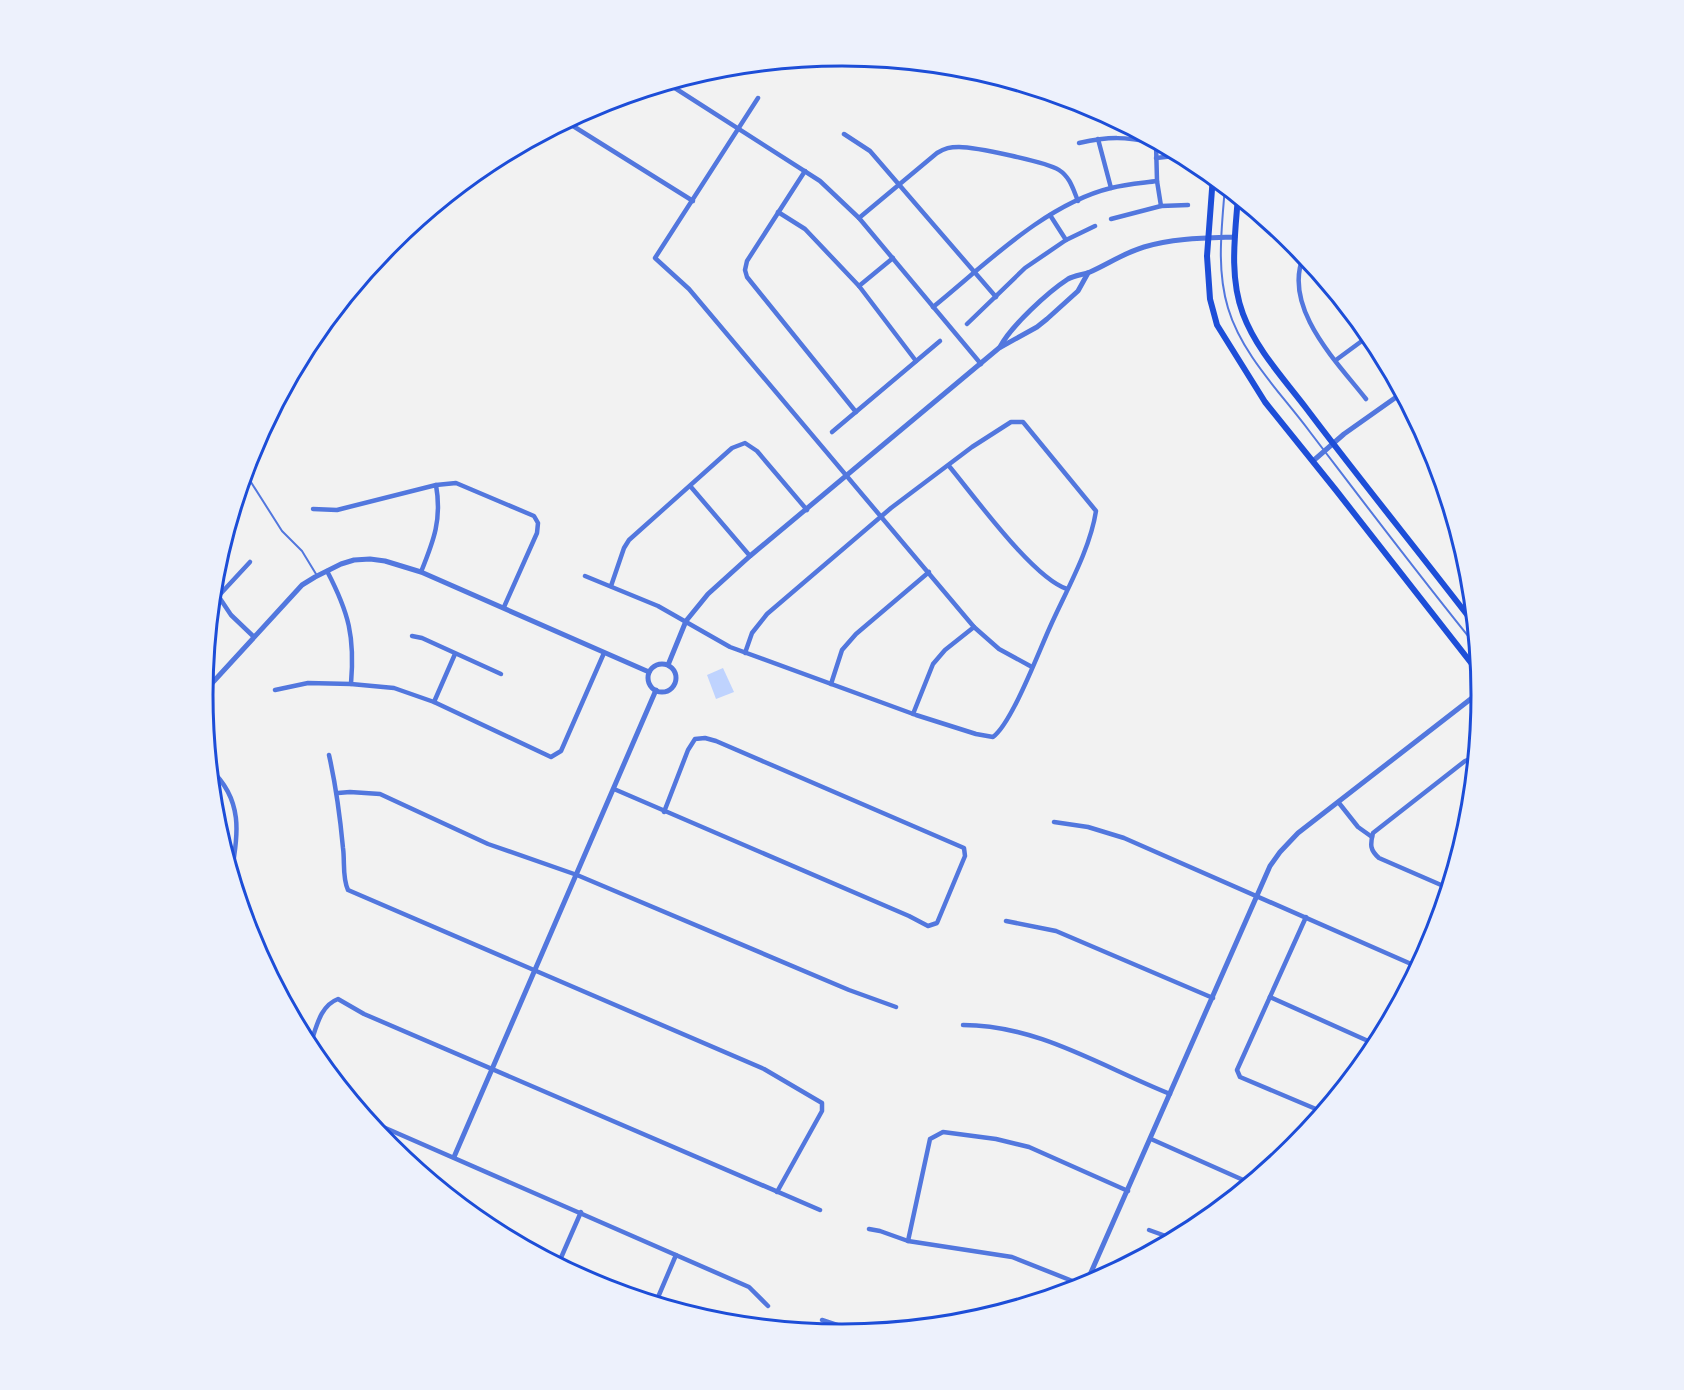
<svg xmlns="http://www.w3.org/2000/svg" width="1684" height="1390" viewBox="0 0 1684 1390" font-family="Raleway,sans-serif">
	<rect width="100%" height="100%" fill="#f2f2f2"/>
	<!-- water -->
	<polygon fill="#bfd3fe" points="723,668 734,692 716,699 707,675"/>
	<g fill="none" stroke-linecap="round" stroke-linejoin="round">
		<!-- service -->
		<g stroke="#5277de" stroke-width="2">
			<path d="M 1225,186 C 1222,227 1216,268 1228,308 C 1242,355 1281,393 1310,432 C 1365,504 1420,577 1477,647"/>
			<polyline points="244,474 249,479 282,531 302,551 316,574"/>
		</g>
		<!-- minor -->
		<g stroke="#5277de" stroke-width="4.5">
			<polyline points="667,83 820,181 859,218 981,364"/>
			<polyline points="758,98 655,258 689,289 974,627 999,649 1032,667"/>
			<polyline points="565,121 693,201"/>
			<polyline points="844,134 870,151 996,297"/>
			<polyline points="1098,139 1111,188"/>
			<path d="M 1079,143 C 1111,136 1124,137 1156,143"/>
			<polyline points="1156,143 1157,181 1161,206"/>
			<polyline points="1156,158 1183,155"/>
			<polyline points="805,171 747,261 745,270 747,277 856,412"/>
			<polyline points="778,212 805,229 859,286 916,361"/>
			<polyline points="1050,215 1066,240"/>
			<path d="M 859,218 L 937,153 C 945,148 950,147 959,147 C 975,147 1047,162 1059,170 C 1070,177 1073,189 1078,201"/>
			<polyline points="1111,219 1161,206 1188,205"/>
			<path d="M 1304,255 C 1281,307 1337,362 1366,399"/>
			<polyline points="859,286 893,258"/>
			<path d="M 933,307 C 985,265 1045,204 1111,188 C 1126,184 1142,183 1157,181"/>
			<polyline points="967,324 1025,268 1066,240 1095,226"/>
			<polyline points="1336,360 1370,335"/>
			<polyline points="832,432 940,341"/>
			<path d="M 949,466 C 974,496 1033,578 1067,589"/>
			<polyline points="691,487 750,556"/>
			<polyline points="313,509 337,510 436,485 456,483 534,516 538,523 537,533 504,607"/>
			<path d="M 327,571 C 349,613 355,637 351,684"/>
			<path d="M 421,572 C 434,540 442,519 436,485"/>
			<path d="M 585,576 L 658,606 L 730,647 L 916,715 L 976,734 L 993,737 C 1012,723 1039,651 1050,627 C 1066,591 1090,550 1096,511 L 1023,422 L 1011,422 L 972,447 L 891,508 L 767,614 L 752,633 L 745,653"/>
			<polyline points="611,586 624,548 629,540 732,448 745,443 757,451 807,510"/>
			<polyline points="213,588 231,615 254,637"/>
			<polyline points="212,603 250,562"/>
			<polyline points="412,636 422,638 501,674"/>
			<polyline points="831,684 842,650 856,634 929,572"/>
			<polyline points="275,690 308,683 351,684 394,688 434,702 551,757 561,751 604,653"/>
			<polyline points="434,702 455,654"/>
			<polyline points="913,714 933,664 945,650 974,627"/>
			<path d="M 329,755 C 336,786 340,816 343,848 C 345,862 342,877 348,890 L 764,1069 L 822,1103 L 822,1111 L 777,1192"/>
			<path d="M 210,769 C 243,799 239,834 231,874"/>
			<polyline points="614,789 909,916 928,926 937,923 965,856 964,848 716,741 705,738 695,739 688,750 664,812"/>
			<polyline points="338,793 350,792 380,794 488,844 577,875 849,990 896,1007"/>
			<polyline points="1339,803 1358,827 1372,837"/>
			<polyline points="1054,822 1088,827 1124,838 1418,967"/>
			<path d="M 1448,888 L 1379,858 C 1370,850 1370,845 1373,833 L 1465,761 L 1475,757"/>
			<polyline points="1306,917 1237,1070 1240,1077 1323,1112"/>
			<polyline points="1006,921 1056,931 1213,998"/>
			<polyline points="1270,997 1377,1045"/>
			<path d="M 963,1025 C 1038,1025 1102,1067 1170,1094"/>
			<path d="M 309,1048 C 316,1030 319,1006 338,999 L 364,1014 L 820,1210"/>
			<polyline points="367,1120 749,1287 768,1306"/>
			<polyline points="1151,1139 1250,1183"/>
			<polyline points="869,1229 880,1231 908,1241 1012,1257 1085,1286"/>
			<polyline points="1149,1230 1174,1239"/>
			<polyline points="908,1241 930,1139 943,1132 996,1139 1029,1147 1128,1191"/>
			<polyline points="560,1260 581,1212"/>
			<polyline points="656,1302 676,1255"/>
			<polyline points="822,1320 861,1333"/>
		</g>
		<!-- tertiary -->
		<g stroke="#5277de" stroke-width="5">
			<path d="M 1000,347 C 1011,326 1048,292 1068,279 C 1075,275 1083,275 1090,272 C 1108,264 1124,253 1144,247 C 1173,238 1205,238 1235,237"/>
			<polyline points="1313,461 1344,434 1402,393"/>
			<circle cx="662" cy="678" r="14"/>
			<polyline points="668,665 686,621 708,594 750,556 999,348 1037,327 1047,319 1078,291 1088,273"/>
			<polyline points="203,693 302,585 315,577 341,564 354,560 370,559 385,561 421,572 649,672"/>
			<polyline points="454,1157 656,690"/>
			<polyline points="1085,1286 1270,866 1280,852 1298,833 1481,691"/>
		</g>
		<!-- secondary -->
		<g stroke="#1d4ed8" stroke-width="6">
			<polyline points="1213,176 1207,256 1210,299 1217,325 1265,402 1335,489 1479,673"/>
			<path d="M 1238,197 C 1235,235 1229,277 1243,314 C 1256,349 1284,379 1306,408 C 1361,481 1419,552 1475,625"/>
		</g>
	</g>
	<!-- crop -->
	<path d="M0 0H1684V1390H0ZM213 695a629 629 0 1 1 1258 0a629 629 0 1 1-1258 0Z" fill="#edf1fc" fill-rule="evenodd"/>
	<path fill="none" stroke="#1d4ed8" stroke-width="3" d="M213 695a629 629 0 1 1 1258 0a629 629 0 1 1-1258 0Z"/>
</svg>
